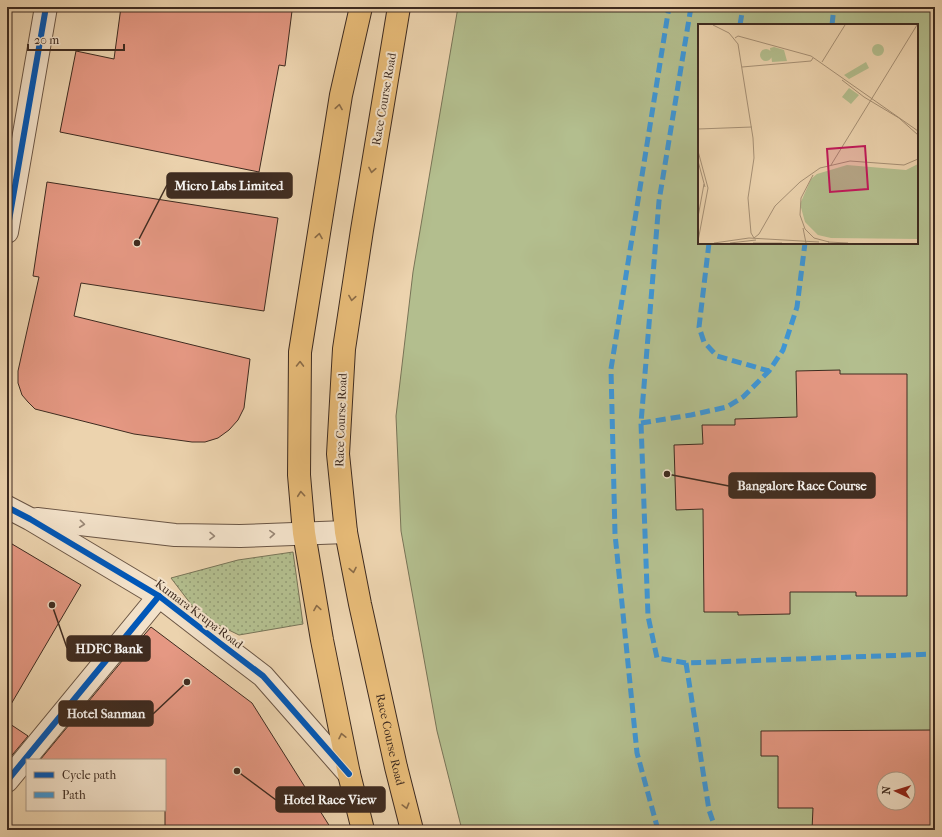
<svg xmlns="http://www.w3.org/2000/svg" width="942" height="837" viewBox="0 0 942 837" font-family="'IM FELL French Canon',serif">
	<defs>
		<pattern id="park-dots" width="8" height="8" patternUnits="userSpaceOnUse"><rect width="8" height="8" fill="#b3be8e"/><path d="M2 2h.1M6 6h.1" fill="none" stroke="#939b74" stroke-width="1.8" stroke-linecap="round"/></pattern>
	</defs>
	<rect width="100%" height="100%" fill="#ecd3ae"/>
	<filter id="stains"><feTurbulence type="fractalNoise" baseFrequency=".005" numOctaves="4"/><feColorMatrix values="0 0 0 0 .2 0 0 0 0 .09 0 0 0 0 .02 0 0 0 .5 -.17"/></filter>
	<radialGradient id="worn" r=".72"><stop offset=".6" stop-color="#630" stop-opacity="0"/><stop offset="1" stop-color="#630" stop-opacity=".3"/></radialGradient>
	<!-- grass -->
	<path fill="#b3be8e" stroke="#787457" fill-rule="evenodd" d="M 458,7 L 935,7 L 935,830 L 462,830 L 437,731 L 401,531 L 396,416 L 413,272 ZM 699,25 L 917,25 L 917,243 L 699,243 ZM 884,779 L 908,779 L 908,803 L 884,803 Z"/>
	<!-- park -->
	<polygon fill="url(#park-dots)" stroke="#787457" points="293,552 303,624 239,635 200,616 171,578 238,560"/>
	<!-- building -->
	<g fill="#e59883" stroke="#3e2b20" fill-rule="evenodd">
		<polygon points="121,7 264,7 292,11 285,66 279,65 259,172 60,132 76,51 114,59"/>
		<polygon points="47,182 278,218 264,311 81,283 74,316 250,359 244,408 238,420 229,430 218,438 205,442 192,442 134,434 35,409 28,402 22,395 18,383 18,371 39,277 33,276"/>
		<polygon points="840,370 840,374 907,374 907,596 856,596 856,592 790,592 790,614 738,615 738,612 704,612 703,509 676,510 674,445 703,444 702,425 735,425 735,419 797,417 796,371"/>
		<polygon points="7,541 81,585 7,711"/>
		<polygon points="151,627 252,703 332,830 165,830 165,760 40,760 132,649"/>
		<polygon points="7,722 28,736 8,760 7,760"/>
		<path d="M 935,730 L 935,830 L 812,830 L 813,808 L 778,808 L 778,756 L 761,756 L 761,731 ZM 884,779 L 908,779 L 908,803 L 884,803 Z"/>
	</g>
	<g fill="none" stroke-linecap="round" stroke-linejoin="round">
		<defs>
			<g id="minor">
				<polyline points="7,232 46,7"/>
				<polyline points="7,507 30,519 159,596 221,644 263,676 349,774"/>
				<polyline points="37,519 175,535 240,536 346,532"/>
				<polyline points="7,781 159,596"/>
			</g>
			<g id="major">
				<polyline points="361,7 341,95 300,352 299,475 304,533 322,640 349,774 363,830"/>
				<path id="s1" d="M 399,7 L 362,230 L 344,349 L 338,454 L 346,532 L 360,604 L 396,767 L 412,830"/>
			</g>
		</defs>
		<!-- minor casing -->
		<use href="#minor" stroke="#6a5544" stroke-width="24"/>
		<!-- major casing -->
		<use href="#major" stroke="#3e2b20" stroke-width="24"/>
		<!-- minor -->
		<use href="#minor" stroke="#f3e2ca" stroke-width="22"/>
		<!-- major -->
		<use href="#major" stroke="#e6ba77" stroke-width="22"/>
		<!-- quiet -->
		<g stroke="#3f96d5" stroke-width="5" stroke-dasharray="10 5" stroke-linecap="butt">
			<polyline points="691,7 659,201 641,423 648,616 657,658 686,663 935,654"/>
			<polyline points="740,25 743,7"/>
			<polyline points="832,25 834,7"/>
			<polyline points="709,243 699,327 704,342 717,356 769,371"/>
			<polyline points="641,423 691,415 727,407 743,397 769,371 783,350 797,307 805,243"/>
			<polyline points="686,663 709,810 716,830"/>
			<polyline points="658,830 637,753 615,534 611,369 669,7"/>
		</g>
		<defs>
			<g id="cycleway">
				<polyline points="7,232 46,7"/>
				<polyline points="7,507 30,519 159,596 221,644 263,676 349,774"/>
				<polyline points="7,781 159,596"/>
			</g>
		</defs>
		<!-- cycleway casing -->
		<use href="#cycleway" stroke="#f3e2ca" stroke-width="8"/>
		<!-- cycleway -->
		<use href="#cycleway" stroke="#0057b8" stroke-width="6"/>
	</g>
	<!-- one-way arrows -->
	<defs><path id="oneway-chevron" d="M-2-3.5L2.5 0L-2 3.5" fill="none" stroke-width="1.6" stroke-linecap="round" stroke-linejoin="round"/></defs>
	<g stroke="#8a6b47">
		<use href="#oneway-chevron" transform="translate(339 107) rotate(-81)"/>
		<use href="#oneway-chevron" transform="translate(372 170) rotate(100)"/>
		<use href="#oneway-chevron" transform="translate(319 236) rotate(-81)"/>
		<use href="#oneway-chevron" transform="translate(352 298) rotate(99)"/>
		<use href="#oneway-chevron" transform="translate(300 364) rotate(-89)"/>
		<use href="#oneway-chevron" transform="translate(301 494) rotate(-95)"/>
		<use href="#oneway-chevron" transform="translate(353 570) rotate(79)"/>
		<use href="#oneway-chevron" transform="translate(317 608) rotate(-99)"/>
		<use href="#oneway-chevron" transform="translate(342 736) rotate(-102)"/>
		<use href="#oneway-chevron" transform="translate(406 806) rotate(75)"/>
	</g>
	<g stroke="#988675">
		<use href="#oneway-chevron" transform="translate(82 524) rotate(6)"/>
		<use href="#oneway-chevron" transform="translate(272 534) rotate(-3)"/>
		<use href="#oneway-chevron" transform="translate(212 536) rotate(1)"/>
	</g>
	<g text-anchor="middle" stroke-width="4" stroke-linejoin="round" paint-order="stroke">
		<!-- street labels -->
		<g font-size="12" fill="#3e2b20" stroke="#f3e2ca">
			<text transform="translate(384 99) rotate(-80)" y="4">Race Course Road</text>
			<text transform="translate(341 420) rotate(-88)" y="4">Race Course Road</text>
			<text transform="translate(199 614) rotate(37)" y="4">Kumara Krupa Road</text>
			<text dy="4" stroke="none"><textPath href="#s1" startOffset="742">Race Course Road</textPath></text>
		</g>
	</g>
	<!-- overview -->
	<g transform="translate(698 24)">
		<rect width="220" height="220" fill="#ecd3ae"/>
		<path d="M174 26a6 6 0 1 1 12 0a6 6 0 1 1-12 0ZM 220,140 L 220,215 L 133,214 L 120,211 L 107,198 L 102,180 L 113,155 L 119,150 L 149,141 L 208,146 Z" fill="#b3be8e"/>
		<path d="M 76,23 L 86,26 L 89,37 L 74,38 L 72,24 ZM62 31a6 6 0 1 1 12 0a6 6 0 1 1-12 0ZM 168,38 L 171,44 L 151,55 L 146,51 ZM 151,64 L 161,71 L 153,80 L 144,73 Z" fill="#b3be8e"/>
		<path fill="none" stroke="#a69075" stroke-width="1" d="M 15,1 L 31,9 L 40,20 L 55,114 L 56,134 L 50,174 L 53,209 L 56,214M 37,14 L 40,12 L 113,32 L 220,107M 124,38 L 147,1M 44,43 L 113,37 L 115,34M 144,56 L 166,73 L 201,94 L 220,111M 0,105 L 54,103M 0,127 L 10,164 L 0,217M 0,137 L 7,163M 133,141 L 219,1M 115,151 L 103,174 L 102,191 L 107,205 L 116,214 L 131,218M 0,193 L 6,160M 105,204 L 108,219M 56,214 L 61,210 L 77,182 L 102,158 L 122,144 L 152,137 L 206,141 L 220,135M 130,218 L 150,219M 16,219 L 51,214 L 121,218M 32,219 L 58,216M 55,219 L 84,219"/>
		<path fill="#c2185b" fill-opacity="0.15" stroke="#c2185b" stroke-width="2" d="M 167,122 L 170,165 L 132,168 L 129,125 Z"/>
		<rect width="220" height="220" fill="none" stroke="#3e2b20" stroke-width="2"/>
	</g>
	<!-- callouts -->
	<path fill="none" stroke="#3e2b20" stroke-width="1.5" d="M137 243L167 185M667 474L729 486M52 605L67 648M187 682L153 714M237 771L276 800"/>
	<g fill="#3e2b20" stroke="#f3e2ca" stroke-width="1.5">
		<circle cx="137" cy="243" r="4"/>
		<circle cx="667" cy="474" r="4"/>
		<circle cx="52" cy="605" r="4"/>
		<circle cx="187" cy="682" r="4"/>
		<circle cx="237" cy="771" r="4"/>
	</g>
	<g fill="#3e2b20" stroke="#3e2b20" stroke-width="1.5">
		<rect x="167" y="173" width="125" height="25" rx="4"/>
		<rect x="729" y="473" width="146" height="25" rx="4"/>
		<rect x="67" y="636" width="83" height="25" rx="4"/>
		<rect x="59" y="701" width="94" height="25" rx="4"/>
		<rect x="276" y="787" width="109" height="25" rx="4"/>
	</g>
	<g font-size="13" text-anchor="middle" font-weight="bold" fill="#fff">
		<text x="229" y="190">Micro Labs Limited</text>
		<text x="802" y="490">Bangalore Race Course</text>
		<text x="109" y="653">HDFC Bank</text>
		<text x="106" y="718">Hotel Sanman</text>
		<text x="330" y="804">Hotel Race View</text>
	</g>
	<!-- margin -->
	<rect width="942" height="837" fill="none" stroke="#ecd3ae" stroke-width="24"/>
	<rect x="8" y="8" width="926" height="821" fill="none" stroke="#3e2b20" stroke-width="2"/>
	<rect x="12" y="12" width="918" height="813" fill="none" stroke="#3e2b20"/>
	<!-- legend -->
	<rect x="26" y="759" width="140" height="52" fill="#f3e2ca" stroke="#ab9986"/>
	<rect x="34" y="772" width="20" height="6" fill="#0057b8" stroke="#ab9986"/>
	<text x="62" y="779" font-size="12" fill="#3e2b20">Cycle path</text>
	<rect x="34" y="792" width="20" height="6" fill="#3f96d5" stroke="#ab9986"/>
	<text x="62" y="799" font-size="12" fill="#3e2b20">Path</text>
	<!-- north arrow -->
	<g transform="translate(896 791) rotate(274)"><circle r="19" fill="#f3e2ca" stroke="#ab9986"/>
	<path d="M0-3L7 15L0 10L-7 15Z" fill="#8f2418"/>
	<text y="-6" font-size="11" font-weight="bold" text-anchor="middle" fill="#3e2b20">N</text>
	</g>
	<!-- scale -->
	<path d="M28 44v6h96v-6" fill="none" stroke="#3e2b20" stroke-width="2"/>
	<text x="34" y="44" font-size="12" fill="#3e2b20" stroke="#f3e2ca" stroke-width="3" paint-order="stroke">20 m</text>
	<rect width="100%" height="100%" filter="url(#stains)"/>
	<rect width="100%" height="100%" fill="url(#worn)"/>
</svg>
